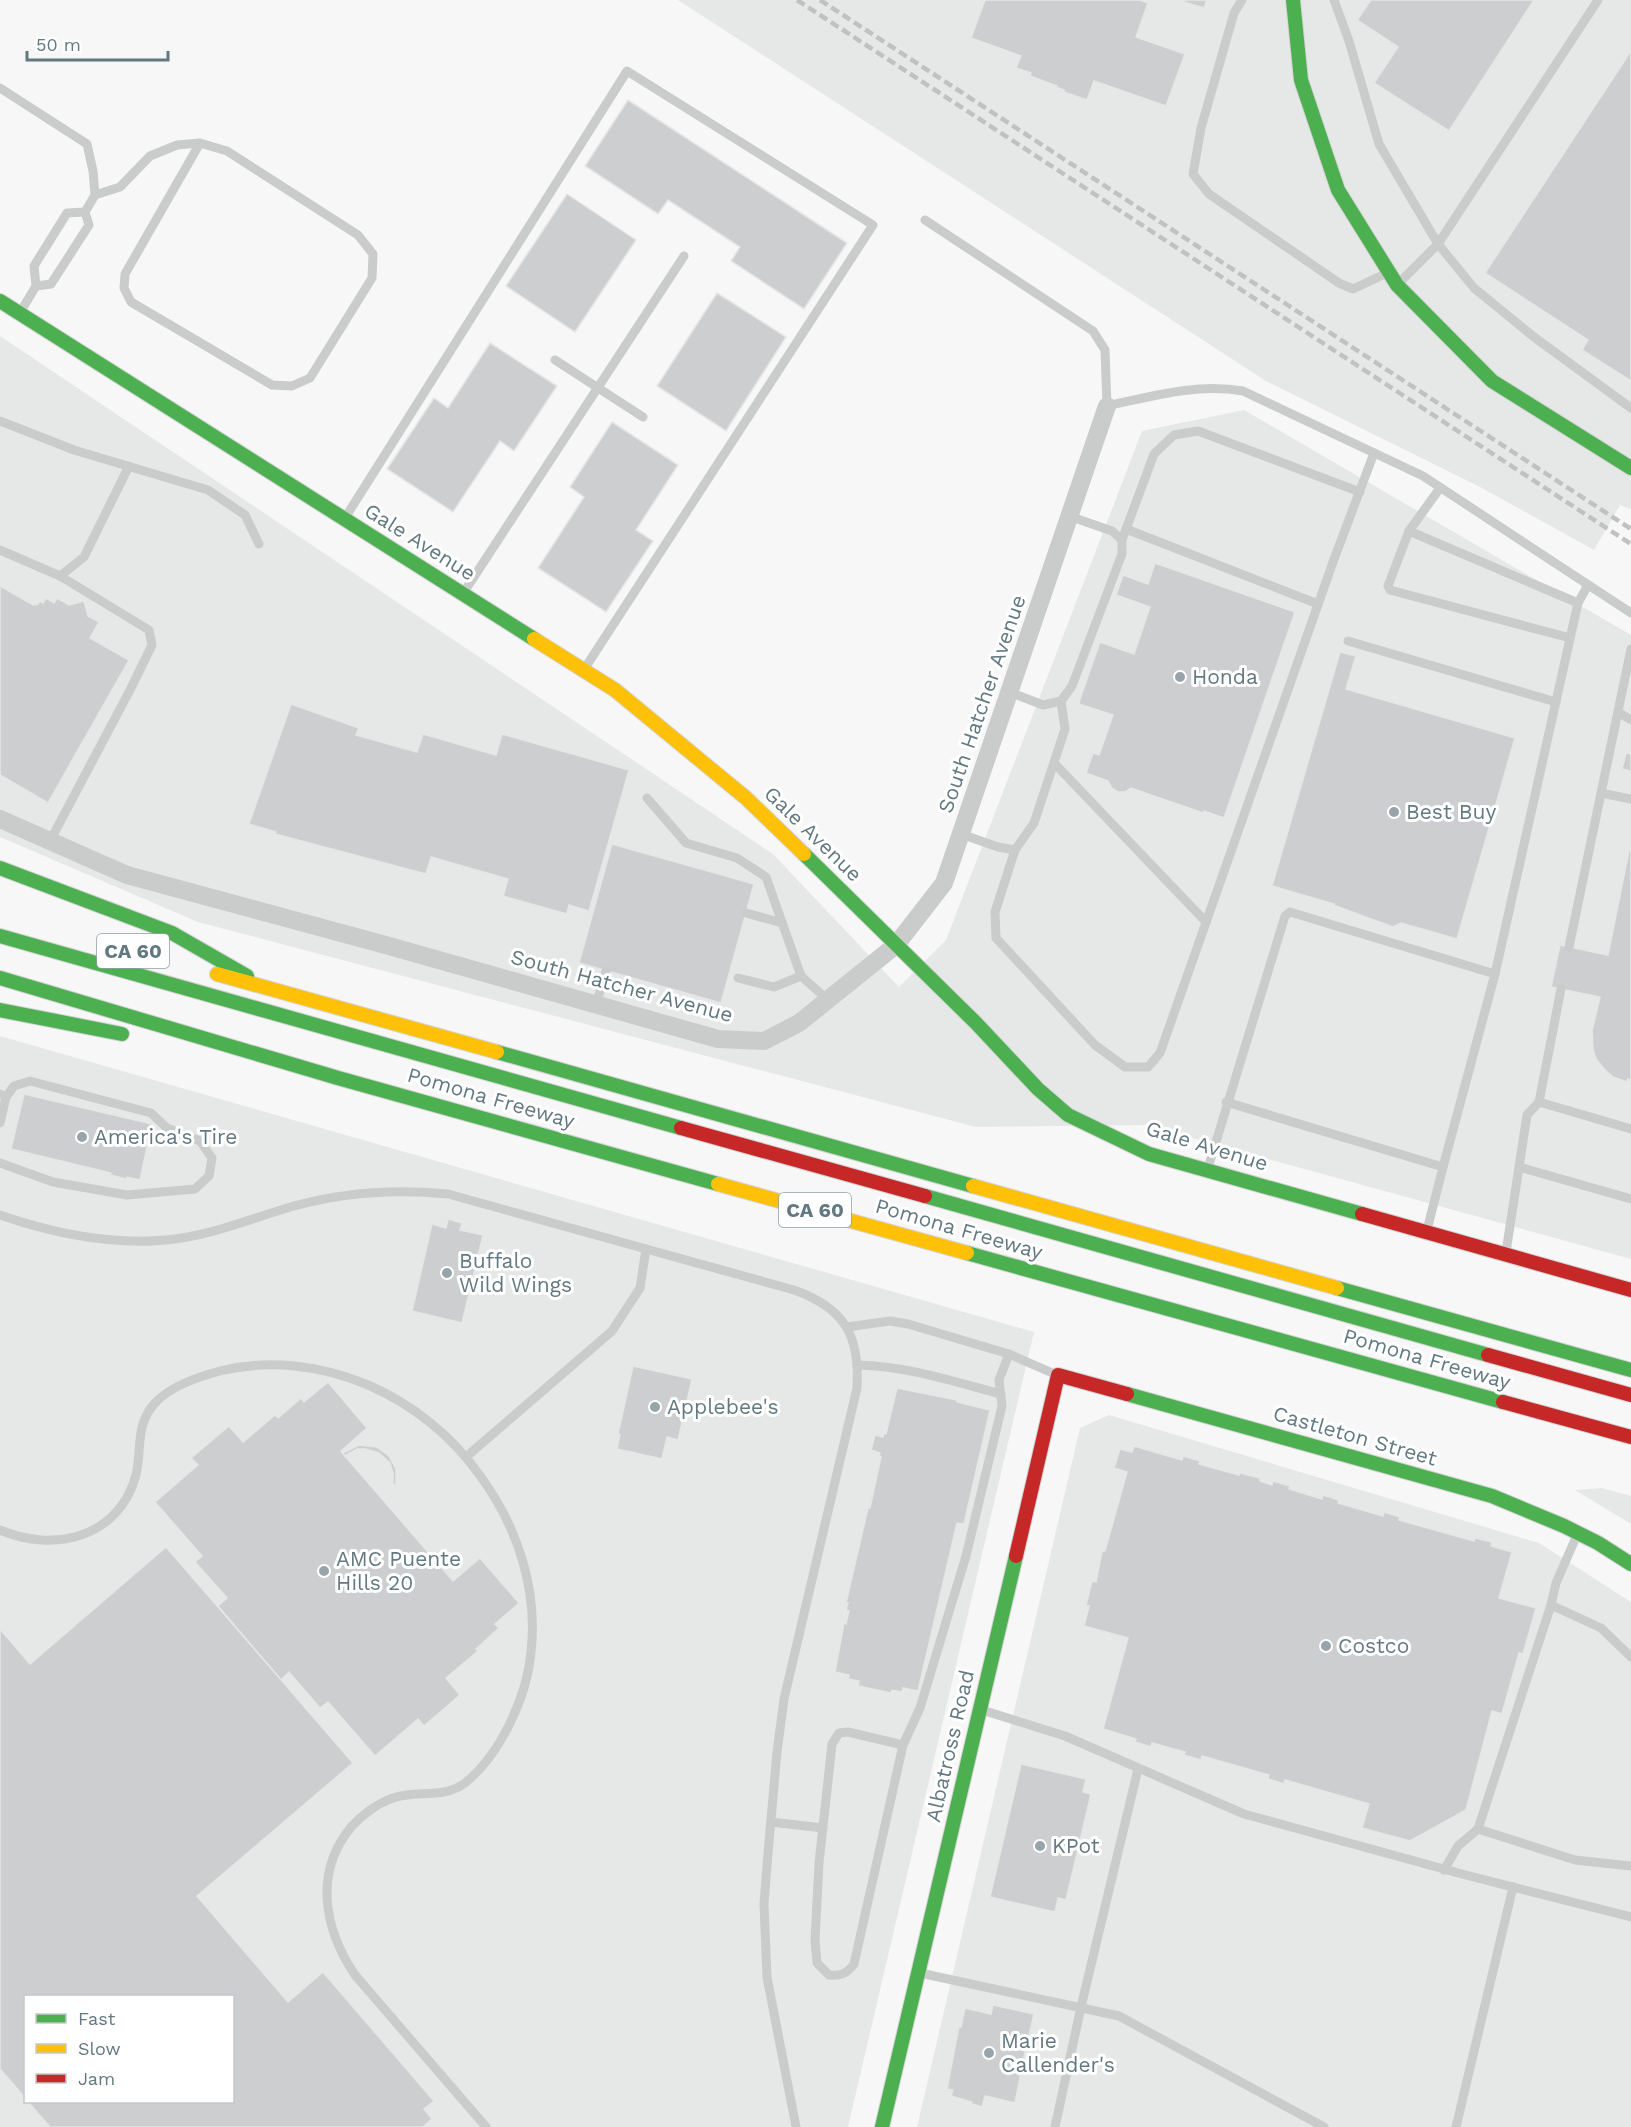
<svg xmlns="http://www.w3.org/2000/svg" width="1631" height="2127" viewBox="0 0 1631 2127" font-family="'Work Sans',sans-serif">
	<rect width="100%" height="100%" fill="#f7f7f7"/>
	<!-- built -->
	<g fill="#e6e8e7" fill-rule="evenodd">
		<polygon points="678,0 1631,0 1631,509 1620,505 1594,550 1480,487 1266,381"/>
		<polygon points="0,336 773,854 899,987 946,940 1142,431 1244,410 1631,635 1631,1259 1145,1125 976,1127 198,922 0,837"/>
		<path d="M 0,1036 L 1034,1332 L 848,2127 L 0,2127 ZM 26,1996 L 232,1996 L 232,2102 L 26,2102 Z"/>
		<polygon points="1109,1415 1539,1543 1631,1602 1631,2127 917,2127 1080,1428"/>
		<polygon points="1602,1488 1631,1496 1631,1524 1575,1490"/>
	</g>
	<!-- building -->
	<g fill="#cccecf" stroke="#e6e6e6" stroke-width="1.5">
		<polygon points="985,0 1140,0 1148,3 1136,37 1185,54 1166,106 1094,81 1087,100 1064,92 1064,90 1056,87 1057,86 1030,76 1031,73 1016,68 1021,56 971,38"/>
		<polygon points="1184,0 1207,0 1204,8 1184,2"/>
		<polygon points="1371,0 1534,0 1449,131 1374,83 1398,47 1357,20"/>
		<polygon points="1631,51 1631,381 1582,350 1588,340 1485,273"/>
		<polygon points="628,100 847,243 804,309 731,261 740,247 668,200 658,214 585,166"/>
		<polygon points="567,194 636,240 575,332 506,286"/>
		<polygon points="717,293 786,337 726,431 657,386"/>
		<polygon points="490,343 557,386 514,451 500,441 453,512 387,469 434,398 448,408"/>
		<polygon points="612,422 678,465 636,530 653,541 606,612 538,568 584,497 570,487"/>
		<polygon points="1155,563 1295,612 1224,818 1204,811 1203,813 1131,788 1125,792 1118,792 1112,788 1108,781 1086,773 1093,753 1099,755 1113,715 1079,704 1080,699 1100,642 1134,654 1150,607 1116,595 1123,575 1148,584"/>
		<polygon points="0,586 33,605 38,604 40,601 43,603 46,598 54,603 57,598 69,605 84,601 88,616 99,622 90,638 129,660 48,803 0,775"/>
		<polygon points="1340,652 1356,656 1346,689 1515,738 1457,939 1401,923 1393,927 1333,905 1334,904 1272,886"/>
		<polygon points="291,704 359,728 356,735 417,752 423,734 496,755 502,734 629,770 589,911 569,905 567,914 503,896 508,879 431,857 426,874 275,834 276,832 249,824"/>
		<polygon points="1626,753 1631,754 1631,771 1622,769"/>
		<polygon points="1631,841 1631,1080 1628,1079 1627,1082 1613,1077 1605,1070 1596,1059 1593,1049 1592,1031 1600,997 1551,987 1560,945 1608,955"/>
		<polygon points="612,844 754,884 721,1003 579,963"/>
		<polygon points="24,1094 152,1124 140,1180 127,1177 126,1179 110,1175 111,1173 11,1149"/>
		<polygon points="448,1219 462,1223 460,1230 483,1235 462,1323 412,1311 432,1224 446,1228"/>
		<polygon points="633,1366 692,1379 678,1440 667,1437 662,1459 617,1449 620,1435 618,1434"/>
		<polygon points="328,1382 367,1428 341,1451 345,1456 453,1581 480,1558 519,1603 495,1624 499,1628 476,1649 478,1651 446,1678 460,1695 424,1726 418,1719 375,1756 328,1702 320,1708 289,1672 281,1680 218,1606 227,1598 195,1562 202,1556 155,1502 198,1465 191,1458 229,1426 243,1442 275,1415 278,1418 301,1398 304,1402"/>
		<polygon points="897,1388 957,1400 957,1402 990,1410 964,1524 957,1523 918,1691 903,1688 902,1692 892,1690 891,1693 858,1686 859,1681 848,1679 849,1675 835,1672 844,1623 846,1624 849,1611 846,1610 848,1603 846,1603 868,1508 870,1508 881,1457 879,1456 880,1453 871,1450 875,1435 883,1437 884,1433 886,1434"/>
		<polygon points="359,1445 377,1447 389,1456 396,1469 396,1485 393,1485 393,1473 390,1463 379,1453 365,1449 357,1449 345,1456 343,1453"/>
		<polygon points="1134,1446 1182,1460 1183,1456 1200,1461 1199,1464 1239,1475 1240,1473 1260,1478 1260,1481 1272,1485 1273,1481 1290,1486 1289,1489 1322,1499 1323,1495 1339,1500 1338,1503 1383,1516 1384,1512 1400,1517 1399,1520 1474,1541 1475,1538 1492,1542 1491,1546 1512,1552 1499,1598 1536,1608 1523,1654 1519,1653 1502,1714 1492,1711 1466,1810 1410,1841 1362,1828 1369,1804 1285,1780 1284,1784 1268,1779 1269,1775 1202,1756 1201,1760 1184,1755 1185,1752 1152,1743 1151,1747 1135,1742 1136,1739 1103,1729 1128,1638 1084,1626 1089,1606 1086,1605 1092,1581 1096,1582 1102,1551 1105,1551 1127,1472 1114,1468 1120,1449 1132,1452"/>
		<polygon points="166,1547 353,1763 197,1896 288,2002 323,1972 434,2101 424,2109 432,2119 423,2127 50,2127 28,2102 232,2102 232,1996 26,1996 26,2099 0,2069 0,1629 30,1664"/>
		<polygon points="1021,1764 1086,1779 1083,1792 1091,1794 1066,1900 1058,1898 1055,1912 990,1897"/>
		<polygon points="993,2005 1034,2014 1029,2036 1042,2038 1040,2045 1027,2042 1015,2103 985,2096 982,2107 972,2104 972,2102 951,2096 953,2090 947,2089 959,2026 961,2027 965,2008 991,2014"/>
	</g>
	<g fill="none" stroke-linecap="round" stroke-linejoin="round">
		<defs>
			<g id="fast">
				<polyline points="1293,0 1301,80 1338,190 1397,285 1492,381 1631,468"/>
				<polyline points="0,301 534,639"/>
				<polyline points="804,854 976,1023 1038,1089 1068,1115 1149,1154 1362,1214"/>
				<polyline points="0,868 172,933 247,976"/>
				<polyline points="0,936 681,1128"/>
				<polyline points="0,978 338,1078 718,1184"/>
				<polyline points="0,1010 122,1034"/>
				<polyline points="497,1052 973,1186"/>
				<polyline points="925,1196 1488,1355"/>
				<polyline points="967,1253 1503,1402"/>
				<polyline points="1337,1288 1631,1370"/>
				<polyline points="1127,1394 1492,1496 1564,1526 1598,1543 1631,1564"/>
				<polyline points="882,2127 1016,1556"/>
			</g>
			<g id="slow">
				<polyline points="534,639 615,690 746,798 804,854"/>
				<polyline points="217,974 497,1052"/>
				<polyline points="718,1184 967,1253"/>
				<polyline points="973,1186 1337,1288"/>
			</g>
			<g id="jam">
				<polyline points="681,1128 925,1196"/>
				<polyline points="1362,1214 1631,1290"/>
				<polyline points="1488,1355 1631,1395"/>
				<polyline points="1503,1402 1631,1437"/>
				<polyline points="1016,1556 1058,1375 1127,1394"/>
			</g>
		</defs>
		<!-- fast casing -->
		<use href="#fast" stroke="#d3d4d5" stroke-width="16"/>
		<!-- slow casing -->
		<use href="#slow" stroke="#d3d4d5" stroke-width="16"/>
		<!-- jam casing -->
		<use href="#jam" stroke="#d3d4d5" stroke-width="16"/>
		<!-- lane -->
		<g stroke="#cacccc" stroke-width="9">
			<polyline points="1242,0 1234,13 1201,128 1193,174 1209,194 1339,283 1353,289 1387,273"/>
			<polyline points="1334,0 1349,41 1379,144 1438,244 1474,288 1534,337 1631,408"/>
			<polyline points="0,88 87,144 93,171 95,195 85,212 89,225 51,284 36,286"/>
			<polyline points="95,195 120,187 150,156 177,145 200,143 227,151 358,235 373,254 372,278 310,378 292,386 272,385 131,302 124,288 125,274 200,143"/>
			<path d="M 925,220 L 1093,331 L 1105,350 L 1107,406 C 1153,396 1197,383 1243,391 L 1423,476 L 1631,613"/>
			<polyline points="1399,283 1438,244 1598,0"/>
			<polyline points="21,311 36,286 34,266 67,213 85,212"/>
			<polyline points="555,360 643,417"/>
			<polyline points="0,421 74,450 208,490 245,515 259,544"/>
			<polyline points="1440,488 1409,531 1578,603"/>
			<polyline points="345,518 627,71 873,225 585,668"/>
			<polyline points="1126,529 1318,604"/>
			<polyline points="1409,531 1388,586 1390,590 1570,638"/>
			<polyline points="1122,540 1154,454 1174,435 1198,431 1360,492"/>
			<polyline points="0,550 60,576 84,557 129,466"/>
			<polyline points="464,592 684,256"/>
			<polyline points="1348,641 1556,702"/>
			<polyline points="1009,692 1043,705 1061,701 1072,686 1122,554 1122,540 1112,531 1069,516"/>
			<polyline points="1618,712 1631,720"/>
			<polyline points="1054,763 1206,922"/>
			<polyline points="1601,793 1631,799"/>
			<polyline points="647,798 686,843 737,858 766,877 801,976 828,1000"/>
			<polyline points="961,834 998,847 1015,850 1034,823 1065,729 1061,701"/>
			<polyline points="50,841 130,690 152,645 149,630 60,576"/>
			<polyline points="1015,850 995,912 996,938 1095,1045 1125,1067 1148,1067 1160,1053 1333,562 1374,453"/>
			<polyline points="746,913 782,923"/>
			<polyline points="1569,947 1631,649"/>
			<polyline points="738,978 774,987 801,976"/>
			<polyline points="596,1005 606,971"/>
			<polyline points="0,1094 6,1097 0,1123"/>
			<polyline points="1226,1102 1443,1167 1427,1230"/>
			<polyline points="1539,1102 1631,1129"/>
			<polyline points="0,1163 53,1182 127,1195 195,1189 209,1176 212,1158 200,1141 167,1128 151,1113 30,1081 14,1086 6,1097"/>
			<polyline points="1443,1167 1495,974"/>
			<polyline points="1519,1167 1631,1199"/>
			<polyline points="1208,1168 1285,916 1290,912 1495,974 1578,603 1588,585"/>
			<path d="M 0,1215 C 52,1233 110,1245 166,1240 C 211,1236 252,1218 294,1206 C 344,1192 398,1189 448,1194 L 794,1290 C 845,1308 860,1336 857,1388 L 784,1699 L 777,1752 L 768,1853 L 764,1904 L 767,1977 L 796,2127"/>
			<polyline points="1506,1252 1527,1115 1539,1102 1561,989"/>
			<polyline points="847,1327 890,1321 908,1324 1009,1354 1057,1375"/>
			<path d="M 858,1365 C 907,1366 955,1382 1001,1394"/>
			<polyline points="466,1457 612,1331 640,1288 646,1249"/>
			<path d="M 0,1530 C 54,1553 119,1538 136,1475 C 142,1450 135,1426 154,1404 C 170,1386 198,1377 220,1371 C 319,1347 424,1395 481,1477 C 518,1528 538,1590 531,1652 C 527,1697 500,1755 465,1783 C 444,1799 417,1790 393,1798 C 378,1803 362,1815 352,1826 C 313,1872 324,1929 355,1975 L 486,2127"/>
			<polyline points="1577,1535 1556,1583 1551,1605 1601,1628 1631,1657"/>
			<polyline points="1551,1605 1478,1829 1575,1860 1631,1866"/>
			<polyline points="982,1710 1065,1736 1244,1814 1462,1874 1631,1917"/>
			<path d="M 903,1745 L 848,1732 L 839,1733 L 832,1744 L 819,1863 L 815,1940 L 817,1963 L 829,1975 C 840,1976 847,1974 854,1964 L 903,1745 L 920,1708 L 966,1556 L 1002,1406 L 999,1380 L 1009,1354"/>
			<polyline points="771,1822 823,1828"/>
			<polyline points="1444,1870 1458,1846 1478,1829"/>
			<polyline points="920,1973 1119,2016 1324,2127"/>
			<polyline points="1055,2127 1081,2007 1138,1769"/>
			<polyline points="1456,2127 1513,1887"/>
		</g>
		<!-- street -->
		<polyline stroke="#cacccc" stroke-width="18" points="0,819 127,875 382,944 718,1039 764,1041 799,1023 896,945 944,883 1107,406"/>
		<!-- fast -->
		<use href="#fast" stroke="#4caf50" stroke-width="14"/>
		<!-- slow -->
		<use href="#slow" stroke="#ffc107" stroke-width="14"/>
		<!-- jam -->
		<use href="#jam" stroke="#c62828" stroke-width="14"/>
		<!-- rail -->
		<g stroke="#c0c1c2" stroke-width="4.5" stroke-dasharray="9 4.5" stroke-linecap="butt">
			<polyline points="797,0 1631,544"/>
			<polyline points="820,0 1631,529"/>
		</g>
	</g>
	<!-- markers -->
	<g fill="#97a5aa" stroke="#fff" stroke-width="2">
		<circle cx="1180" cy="677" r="6"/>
		<circle cx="1394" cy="812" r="6"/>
		<circle cx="82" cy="1137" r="6"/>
		<circle cx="447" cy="1273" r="6"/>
		<circle cx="655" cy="1407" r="6"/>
		<circle cx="324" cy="1571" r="6"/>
		<circle cx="1326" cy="1646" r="6"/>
		<circle cx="1040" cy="1846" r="6"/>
		<circle cx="989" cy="2053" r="6"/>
	</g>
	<g text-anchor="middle" stroke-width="6" stroke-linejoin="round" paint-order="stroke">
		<!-- shield labels -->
		<g fill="#fff" stroke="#92a1a7" stroke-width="1.5">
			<rect x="97" y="934" width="72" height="34" rx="4.5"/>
			<rect x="779" y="1193" width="72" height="34" rx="4.5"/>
		</g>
		<g font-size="20" font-weight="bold" fill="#637981">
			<text x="133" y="958">CA 60</text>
			<text x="815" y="1217">CA 60</text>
		</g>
		<!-- street labels -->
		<g font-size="21" fill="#637981" stroke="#fff">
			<text transform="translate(420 542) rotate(32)" y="7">Gale Avenue</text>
			<text transform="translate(982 704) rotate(-71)" y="7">South Hatcher Avenue</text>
			<text transform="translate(813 834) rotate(44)" y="7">Gale Avenue</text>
			<text transform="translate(622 986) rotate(15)" y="7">South Hatcher Avenue</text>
			<text transform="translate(491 1098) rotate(16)" y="7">Pomona Freeway</text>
			<text transform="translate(1207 1146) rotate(17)" y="7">Gale Avenue</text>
			<text transform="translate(959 1229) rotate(16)" y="7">Pomona Freeway</text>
			<text transform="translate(1427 1359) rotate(16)" y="7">Pomona Freeway</text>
			<text transform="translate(1355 1436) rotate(16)" y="7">Castleton Street</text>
			<text transform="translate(950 1746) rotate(-77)" y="7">Albatross Road</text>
		</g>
		<!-- poi labels -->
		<g font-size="21" fill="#637981" stroke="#fff" text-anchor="start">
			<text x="1192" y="684">Honda</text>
			<text x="1406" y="819">Best Buy</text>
			<text x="94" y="1144">America's Tire</text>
			<text x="459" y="1268">Buffalo<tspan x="459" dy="24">Wild Wings</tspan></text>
			<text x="667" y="1414">Applebee's</text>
			<text x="336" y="1566">AMC Puente<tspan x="336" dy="24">Hills 20</tspan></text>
			<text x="1338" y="1653">Costco</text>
			<text x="1052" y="1853">KPot</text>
			<text x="1001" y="2048">Marie<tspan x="1001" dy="24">Callender's</tspan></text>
		</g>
	</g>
	<!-- legend -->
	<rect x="24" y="1995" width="210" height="108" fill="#ffffff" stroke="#c1c9cd" stroke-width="1.5"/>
	<rect x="36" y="2014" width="30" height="9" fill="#4caf50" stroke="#c1c9cd" stroke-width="1.5"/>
	<text x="78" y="2025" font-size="18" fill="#637981">Fast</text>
	<rect x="36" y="2044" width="30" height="9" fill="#ffc107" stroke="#c1c9cd" stroke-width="1.5"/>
	<text x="78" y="2055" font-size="18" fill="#637981">Slow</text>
	<rect x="36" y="2074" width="30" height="9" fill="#c62828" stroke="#c1c9cd" stroke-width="1.5"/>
	<text x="78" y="2085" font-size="18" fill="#637981">Jam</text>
	<!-- scale -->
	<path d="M27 51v9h141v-9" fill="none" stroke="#637981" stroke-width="3"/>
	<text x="36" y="51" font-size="18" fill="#637981" stroke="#ffffff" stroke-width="4.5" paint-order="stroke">50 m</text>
</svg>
